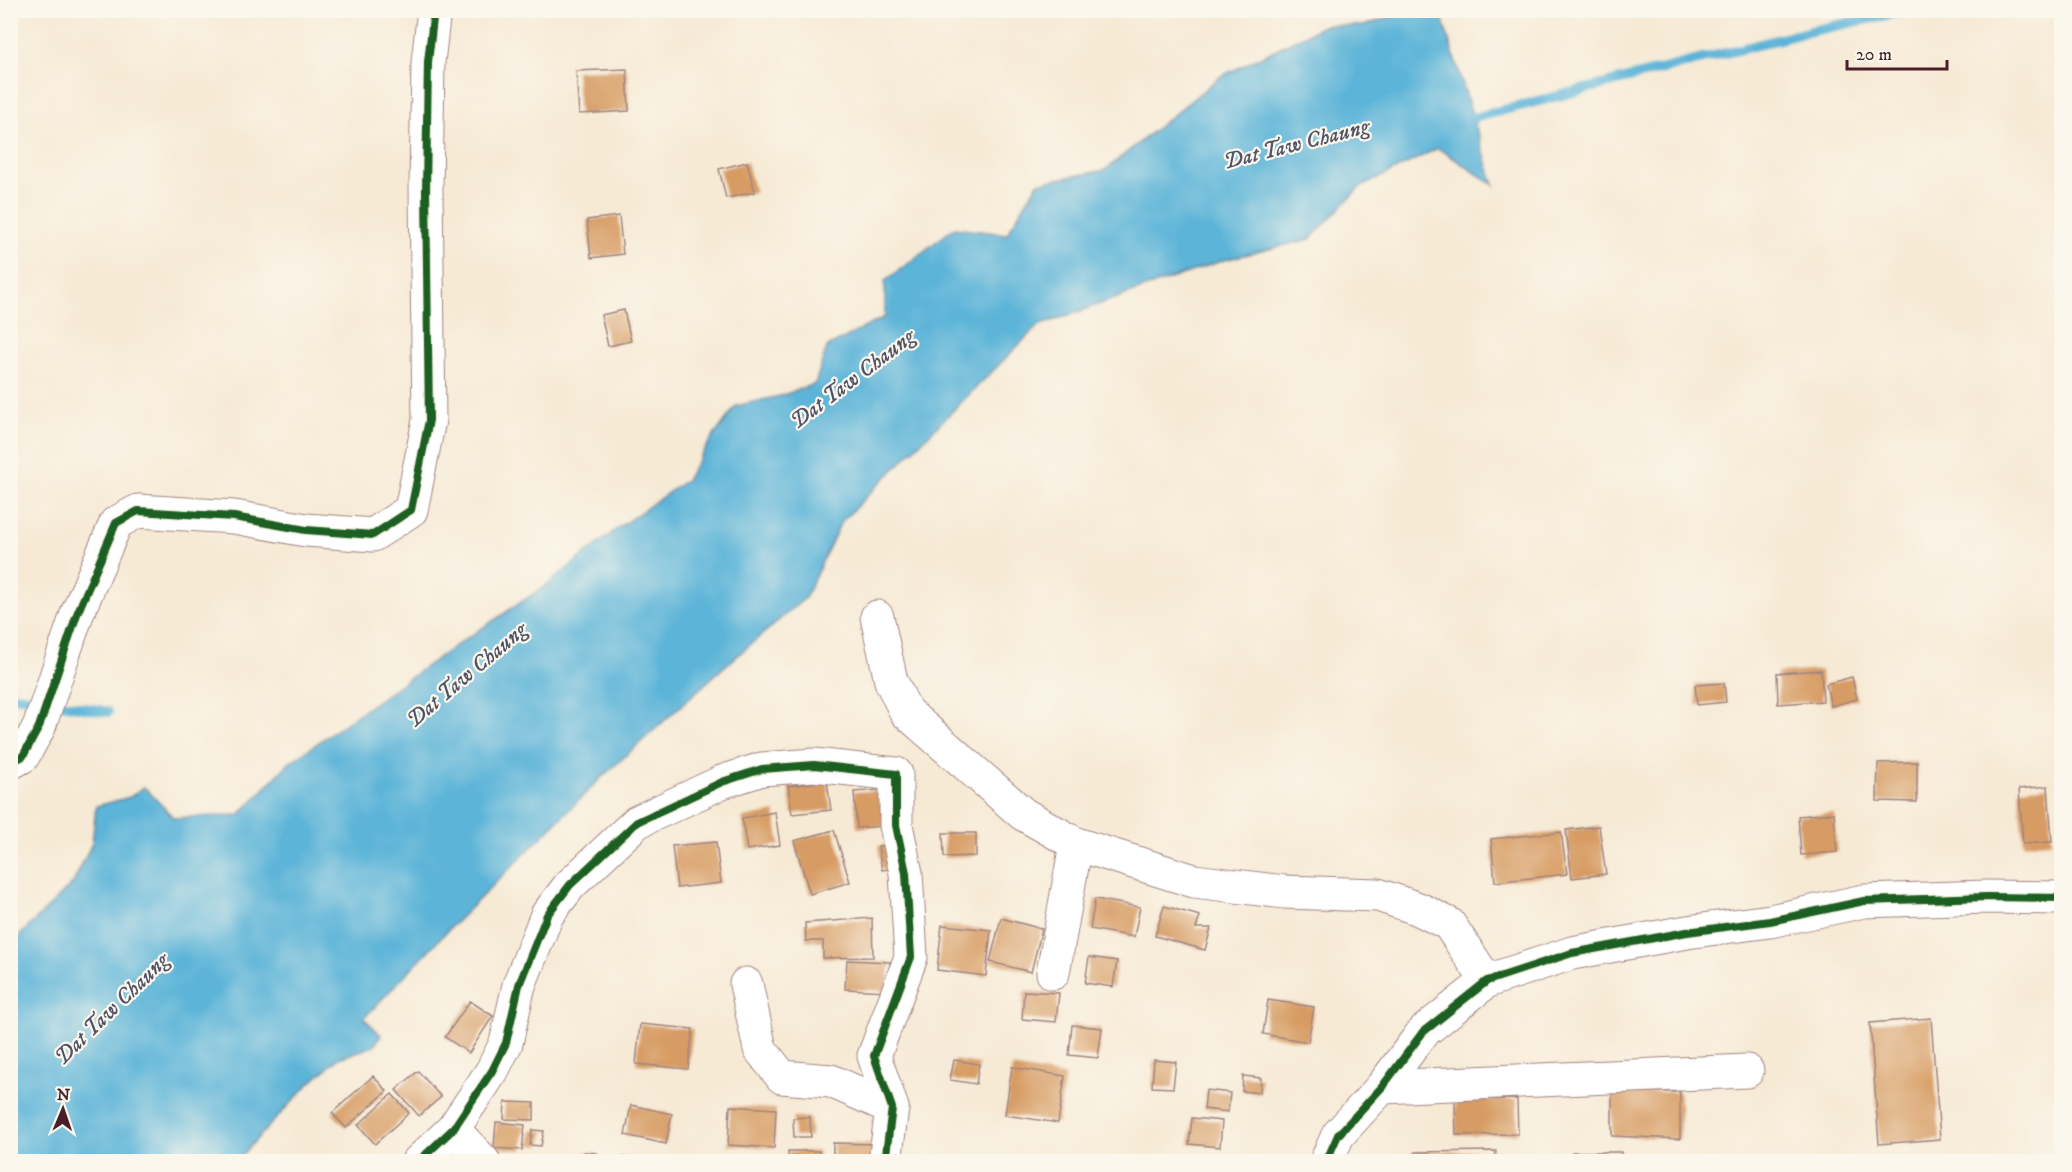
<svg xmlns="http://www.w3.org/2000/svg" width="2072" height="1172" viewBox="0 0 2072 1172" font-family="'IM FELL DW Pica',serif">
	<rect width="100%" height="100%" fill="#fbf7ec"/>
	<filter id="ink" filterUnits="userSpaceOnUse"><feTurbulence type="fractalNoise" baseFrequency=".0167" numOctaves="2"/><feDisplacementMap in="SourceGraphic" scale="12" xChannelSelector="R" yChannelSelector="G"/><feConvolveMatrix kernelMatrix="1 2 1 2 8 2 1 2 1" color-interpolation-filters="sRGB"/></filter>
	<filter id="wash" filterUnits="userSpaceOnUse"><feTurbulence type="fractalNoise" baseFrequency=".008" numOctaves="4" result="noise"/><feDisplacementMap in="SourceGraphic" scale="24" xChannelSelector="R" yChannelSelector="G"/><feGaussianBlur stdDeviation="1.35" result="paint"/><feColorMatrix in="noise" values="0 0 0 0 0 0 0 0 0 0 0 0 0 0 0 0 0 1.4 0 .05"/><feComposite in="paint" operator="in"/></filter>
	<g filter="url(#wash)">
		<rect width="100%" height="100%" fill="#f6ead5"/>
		<!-- water -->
		<polygon fill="#5bb4d8" stroke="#526a82" stroke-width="1.5" points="1408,10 1440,11 1494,185 1438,148 1359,188 1310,239 1224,260 1038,326 841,522 805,598 725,666 600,779 451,927 364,1018 381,1035 374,1046 339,1058 308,1085 236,1161 11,1161 11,944 73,883 92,843 96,806 130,797 144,787 174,818 239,815 289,763 452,648 544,587 618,528 686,480 710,441 736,406 780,396 815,384 827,347 885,317 885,281 954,228 1007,234 1038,183 1105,170 1220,77 1325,25 1364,26"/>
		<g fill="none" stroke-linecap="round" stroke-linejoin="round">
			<!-- stream -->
			<g stroke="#5bb4d8" stroke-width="10">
				<polyline points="1461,121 1811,31 1909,10"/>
				<polyline points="10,695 108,712"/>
			</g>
		</g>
		<g id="blocks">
			<!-- building -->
			<g fill="#d79c64">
				<polygon points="627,69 629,111 579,114 576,71"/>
				<polygon points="747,162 755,192 726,198 719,169"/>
				<polygon points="619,216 623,254 591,258 587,220"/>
				<polygon points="624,310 631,341 608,346 601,315"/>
				<polygon points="1821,670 1823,701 1778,704 1777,673"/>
				<polygon points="1852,677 1857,699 1831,706 1826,684"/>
				<polygon points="1724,683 1726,702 1697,705 1695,685"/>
				<polygon points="1917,762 1917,802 1877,801 1878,763"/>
				<polygon points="827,781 831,810 792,814 788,786"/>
				<polygon points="2048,786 2052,842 2023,844 2019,789"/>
				<polygon points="893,789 896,825 857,828 854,792"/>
				<polygon points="775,812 780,845 747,850 742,818"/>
				<polygon points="1834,813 1837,852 1801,855 1798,816"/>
				<polygon points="1599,826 1606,874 1572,878 1566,830"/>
				<polygon points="834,830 850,882 810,894 794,841"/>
				<polygon points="1561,832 1567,874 1495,882 1491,839"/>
				<polygon points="943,833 976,833 976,856 944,857"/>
				<polygon points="716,842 721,883 677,888 672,846"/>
				<polygon points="904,842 908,867 882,870 878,846"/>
				<polygon points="1095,899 1140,907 1134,937 1090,929"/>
				<polygon points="1164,906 1200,916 1196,928 1211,928 1205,950 1155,936"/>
				<polygon points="872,918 873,957 823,958 823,941 806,941 805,923"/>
				<polygon points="1001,918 1042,929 1031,972 990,962"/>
				<polygon points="942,925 991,930 986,976 937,970"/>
				<polygon points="1089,957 1117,961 1113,987 1085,983"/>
				<polygon points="847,960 890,962 889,991 845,989"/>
				<polygon points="1024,991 1059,993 1056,1022 1022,1019"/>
				<polygon points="1268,1000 1314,1007 1308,1042 1263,1034"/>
				<polygon points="470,1001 493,1016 469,1053 445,1037"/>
				<polygon points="1931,1018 1940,1139 1879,1144 1870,1023"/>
				<polygon points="640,1024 693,1029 688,1069 636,1064"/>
				<polygon points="1072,1025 1102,1028 1098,1058 1069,1055"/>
				<polygon points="954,1060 979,1064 976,1084 950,1080"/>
				<polygon points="1154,1060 1176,1062 1173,1088 1152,1087"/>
				<polygon points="1012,1067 1065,1076 1058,1123 1005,1115"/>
				<polygon points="418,1071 441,1097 419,1116 396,1090"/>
				<polygon points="373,1076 387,1091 346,1128 332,1113"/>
				<polygon points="1243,1076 1261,1078 1260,1093 1242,1091"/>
				<polygon points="1206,1090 1230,1093 1228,1112 1204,1109"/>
				<polygon points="1612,1091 1680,1092 1680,1139 1612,1136"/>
				<polygon points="392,1094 409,1113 375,1144 358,1125"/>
				<polygon points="1517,1099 1518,1134 1456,1135 1455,1100"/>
				<polygon points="505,1102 534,1103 534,1120 504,1119"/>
				<polygon points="631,1105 672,1114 666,1144 625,1135"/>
				<polygon points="730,1106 776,1109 774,1148 728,1145"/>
				<polygon points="810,1117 811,1137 794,1137 793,1118"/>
				<polygon points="1192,1118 1222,1121 1220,1147 1189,1144"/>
				<polygon points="496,1122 525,1125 522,1150 494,1148"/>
				<polygon points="532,1130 544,1131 541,1146 530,1145"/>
				<polygon points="833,1143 874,1144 873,1162 833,1162"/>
				<polygon points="788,1151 819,1151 818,1162 788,1162"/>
				<polygon points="1496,1151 1495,1162 1415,1162 1415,1152"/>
				<polygon points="584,1152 597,1153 596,1162 583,1162"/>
				<rect x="1572" y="1152" width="49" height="10"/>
				<polygon points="622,1157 661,1160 661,1162 621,1162"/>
			</g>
		</g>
	</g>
	<g filter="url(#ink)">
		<use href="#blocks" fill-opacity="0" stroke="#a08480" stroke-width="1.5"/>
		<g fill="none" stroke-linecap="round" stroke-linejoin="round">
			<defs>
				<g id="minor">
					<polyline points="877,617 891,681 906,712 1023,814 1076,844 1194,881 1284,892 1378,895 1419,909 1449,924 1487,981"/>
					<polyline points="10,763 23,756 39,727 77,614 116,523 138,511 234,517 306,530 373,535 411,510 429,420 426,190 428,62 434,10"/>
					<polyline points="1053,973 1076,844"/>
					<polyline points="746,984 760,1049 782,1077 831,1081 892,1108"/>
					<polyline points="1382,1087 1747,1071"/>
					<polyline points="453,1129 484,1162"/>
					<polyline points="418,1162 453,1129 492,1071 506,1043 519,985 547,915 570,885 637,822 722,782 762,769 814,765 896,774 896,825 906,873 911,957 874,1056 892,1108 885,1162"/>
					<polyline points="1326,1162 1338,1135 1382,1087 1423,1032 1487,981 1572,953 1687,932 1770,921 1864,901 1987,897 2062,898"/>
				</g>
			</defs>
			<!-- minor casing -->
			<use href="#minor" stroke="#a08480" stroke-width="35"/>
			<!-- minor -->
			<use href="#minor" stroke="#fff" stroke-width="33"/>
			<defs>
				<g id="cycleway">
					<polyline points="10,763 23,756 39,727 77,614 116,523 138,511 234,517 306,530 373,535 411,510 429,420 426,190 428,62 434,10"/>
					<polyline points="418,1162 453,1129 492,1071 506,1043 519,985 547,915 570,885 637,822 722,782 762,769 814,765 896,774 896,825 906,873 911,957 874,1056 892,1108 885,1162"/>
					<polyline points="1326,1162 1338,1135 1382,1087 1423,1032 1487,981 1572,953 1687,932 1770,921 1864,901 1987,897 2062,898"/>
				</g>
			</defs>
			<!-- cycleway casing -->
			<use href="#cycleway" stroke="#fbf7ec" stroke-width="11"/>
			<!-- cycleway -->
			<use href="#cycleway" stroke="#1b5e20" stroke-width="8"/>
		</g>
	</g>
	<g text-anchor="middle" stroke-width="4.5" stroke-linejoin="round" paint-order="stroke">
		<!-- water labels -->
		<g font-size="22" font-style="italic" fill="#505368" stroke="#fbf7ec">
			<text transform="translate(1296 143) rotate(-14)" y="8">Dat Taw Chaung</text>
			<text transform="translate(852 378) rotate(-37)" y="8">Dat Taw Chaung</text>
			<text transform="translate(466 674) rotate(-40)" y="8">Dat Taw Chaung</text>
			<text transform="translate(111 1008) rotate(-44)" y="8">Dat Taw Chaung</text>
		</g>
	</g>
	<!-- margin -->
	<rect width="2072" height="1172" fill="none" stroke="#fbf7ec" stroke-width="36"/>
	<!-- north arrow -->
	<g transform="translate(63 1109) rotate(2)" stroke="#fbf7ec" stroke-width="4.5" paint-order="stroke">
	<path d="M0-4.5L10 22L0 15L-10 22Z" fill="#4a1f2b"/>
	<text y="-9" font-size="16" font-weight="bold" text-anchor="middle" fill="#4a1f2b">N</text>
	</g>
	<!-- scale -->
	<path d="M1847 60v9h100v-9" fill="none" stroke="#4a1f2b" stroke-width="3"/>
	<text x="1856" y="60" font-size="18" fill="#4a1f2b" stroke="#fbf7ec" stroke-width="4.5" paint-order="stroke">20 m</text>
</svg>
